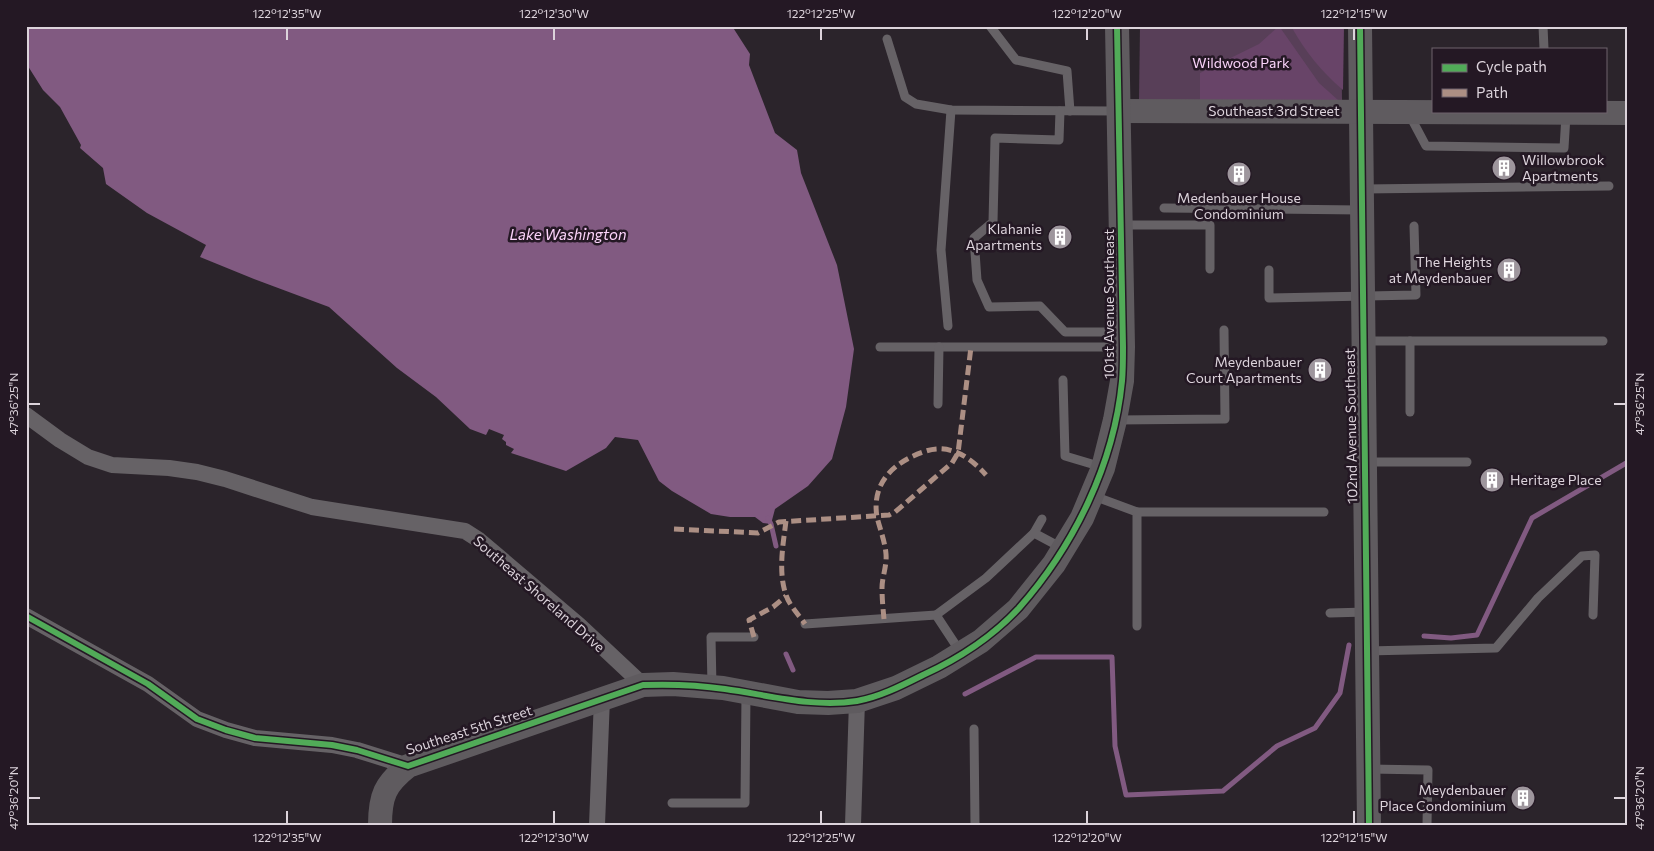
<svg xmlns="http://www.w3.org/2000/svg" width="1654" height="851" viewBox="0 0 1654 851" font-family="Commissioner,sans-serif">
	<rect width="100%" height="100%" fill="#2b242b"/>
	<!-- green -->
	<polygon fill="#583f58" points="1140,26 1341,26 1342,100 1139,100"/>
	<!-- forest -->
	<g fill="#684468">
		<polygon points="1279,26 1319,83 1338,100 1200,100 1200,73 1259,44"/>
		<path d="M 1291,26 L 1344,26 L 1343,90 C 1321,71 1306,53 1291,26 Z"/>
	</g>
	<!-- water -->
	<polygon fill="#815a81" points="26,26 732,26 750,54 749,65 775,133 797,150 801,173 837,265 854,349 846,407 832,459 808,486 775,509 771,524 763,523 755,517 730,517 711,514 672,491 659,481 638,440 615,437 606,448 566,471 511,453 514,449 506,445 506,442 502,439 504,435 489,429 486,435 470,429 436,397 397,368 329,307 254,279 200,257 206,245 147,213 106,184 103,168 80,148 81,145 60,107 43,90 26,63"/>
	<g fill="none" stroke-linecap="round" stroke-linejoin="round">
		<!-- stream -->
		<g stroke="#815a81" stroke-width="5">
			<polyline points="768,518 771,524 776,546"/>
			<polyline points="1424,636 1451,638 1477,635 1532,518 1628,462"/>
			<polyline points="786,654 793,670"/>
			<polyline points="965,694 1036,657 1112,657 1115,746 1126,795 1223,791 1277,746 1315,728 1340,693 1349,645"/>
		</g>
		<!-- lane -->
		<g stroke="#666266" stroke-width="9">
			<polyline points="990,26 1016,60 1067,71 1070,111"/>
			<polyline points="1543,26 1544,49"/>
			<polyline points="887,39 905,97 916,104 951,110 1117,111"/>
			<polyline points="1060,111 1059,140 995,138 993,222 974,238 977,280 989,307 1040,306 1065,332 1122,332"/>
			<polyline points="1409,114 1426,146 1564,148 1566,115"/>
			<polyline points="1364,189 1609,186"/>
			<polyline points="1164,208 1361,210"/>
			<polyline points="1121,225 1210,225 1210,269"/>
			<polyline points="1269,270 1269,298 1416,295 1414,226"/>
			<polyline points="948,326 941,250 951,110"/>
			<polyline points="1366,341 1603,341"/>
			<polyline points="1410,341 1410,412"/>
			<polyline points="880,347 1123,347"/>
			<polyline points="1063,380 1065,456 1102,467"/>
			<polyline points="938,404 939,347"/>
			<polyline points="1116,420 1225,419 1224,330"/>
			<polyline points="1365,462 1467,462"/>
			<polyline points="1091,495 1137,512 1137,626"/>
			<polyline points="1137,512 1324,512"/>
			<polyline points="1034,533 1042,519"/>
			<polyline points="1330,613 1366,612"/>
			<polyline points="936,615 986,578 1034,533 1062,548"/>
			<polyline points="805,624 936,615 961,653"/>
			<polyline points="1367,651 1496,648 1538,598 1582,556 1595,555 1593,615"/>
			<polyline points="712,687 711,637 754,637"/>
			<polyline points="974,729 975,825"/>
			<polyline points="1369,769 1428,770 1427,825"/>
			<polyline points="672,803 745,803 746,693"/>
		</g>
		<!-- street -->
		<g stroke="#666266" stroke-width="16">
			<polyline points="26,415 60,440 88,457 112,465 169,468 197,472 225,479 312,507 465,531 479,540 579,625 643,685"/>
			<polyline points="26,616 148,684 197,719 226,730 255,738 332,745 357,750 408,766"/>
			<polyline points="597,825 602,698"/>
			<polyline points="853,825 857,701"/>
		</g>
		<!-- secondary -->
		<g stroke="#5f5b5f" stroke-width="24">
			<polyline points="1360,26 1369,825"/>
			<polyline points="1119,111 1628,113"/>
			<path d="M 380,825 C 380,796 385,784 408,766 L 643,685 L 673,684 L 723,688 L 798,702 L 828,703 L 857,701 L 896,688 L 939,667 L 981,641 L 1018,609 L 1054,564 L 1082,518 L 1103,468 L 1115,420 L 1122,381 L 1123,347 L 1117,26"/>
		</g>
		<!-- quiet -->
		<g stroke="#ac8f84" stroke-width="5" stroke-dasharray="10 5" stroke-linecap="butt">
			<path d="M 786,521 C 783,545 778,572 786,595 C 789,605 799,615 805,624"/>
			<polyline points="674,529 758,533 779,522 889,515 895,512 952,463 958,453 971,347"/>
			<path d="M 884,619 C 883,609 882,598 882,588 C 882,577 887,566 886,554 C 885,542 880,529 877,517 C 871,482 895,461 926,451 C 950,443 971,458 986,475"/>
			<polyline points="754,637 749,620 773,607 786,596"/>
		</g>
		<defs>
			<g id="cycleway">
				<polyline points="1360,26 1369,825"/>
				<path d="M 26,616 L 148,684 L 197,719 L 226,730 L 255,738 L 332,745 L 357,750 L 408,766 L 643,685 C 670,684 698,685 725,689 C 768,695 813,708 857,701 C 880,697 903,685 923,675 C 958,659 993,636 1019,608 C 1074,546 1114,464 1122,381 C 1123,370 1123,358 1123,347 L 1117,26"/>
			</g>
		</defs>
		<!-- cycleway casing -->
		<use href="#cycleway" stroke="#241824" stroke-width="9"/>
		<!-- cycleway -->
		<use href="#cycleway" stroke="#51ab58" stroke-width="6"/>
	</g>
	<!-- ticks -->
	<path fill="none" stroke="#dcd3db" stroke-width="2" d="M 287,28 L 287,40M 554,28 L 554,40M 821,28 L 821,40M 1087,28 L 1087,40M 1354,28 L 1354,40M 28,404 L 40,404M 1614,404 L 1626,404M 28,798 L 40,798M 1614,798 L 1626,798M 287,811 L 287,824M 554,811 L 554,824M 821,811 L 821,824M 1087,811 L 1087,824M 1354,811 L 1354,824"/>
	<!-- icons -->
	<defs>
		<symbol id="building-disc" viewBox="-11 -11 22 22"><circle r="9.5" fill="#9e969d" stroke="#241824"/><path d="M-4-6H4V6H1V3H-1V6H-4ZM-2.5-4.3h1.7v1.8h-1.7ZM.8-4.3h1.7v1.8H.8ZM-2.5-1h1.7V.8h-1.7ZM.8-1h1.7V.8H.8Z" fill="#fff"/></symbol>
	</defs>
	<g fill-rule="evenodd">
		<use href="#building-disc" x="1490" y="154" width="28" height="28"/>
		<use href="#building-disc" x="1225" y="160" width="28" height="28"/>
		<use href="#building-disc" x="1046" y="223" width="28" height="28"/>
		<use href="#building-disc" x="1495" y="256" width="28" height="28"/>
		<use href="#building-disc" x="1306" y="356" width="28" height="28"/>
		<use href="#building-disc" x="1478" y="466" width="28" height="28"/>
		<use href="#building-disc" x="1509" y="784" width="28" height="28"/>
	</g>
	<g text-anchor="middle" stroke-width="5" stroke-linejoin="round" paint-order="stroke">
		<!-- park labels -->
		<g font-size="14" fill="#fbd4fb" stroke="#241824">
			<text x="1241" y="68">Wildwood Park</text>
		</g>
		<!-- street labels -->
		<g font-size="14" fill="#dcd3db" stroke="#241824">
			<text x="1274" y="116">Southeast 3rd Street</text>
			<text transform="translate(1109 304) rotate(-90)" y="5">101st Avenue Southeast</text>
			<text transform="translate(1351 426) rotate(-91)" y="5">102nd Avenue Southeast</text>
			<text transform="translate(539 594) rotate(41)" y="5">Southeast Shoreland Drive</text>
			<text transform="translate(469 730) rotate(-18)" y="5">Southeast 5th Street</text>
		</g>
		<!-- poi labels -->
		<g font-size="14" fill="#dcd3db" stroke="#241824" text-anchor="end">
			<text x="1522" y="165" text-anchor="start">Willowbrook<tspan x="1522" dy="16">Apartments</tspan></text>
			<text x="1239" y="203" text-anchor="middle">Medenbauer House<tspan x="1239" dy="16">Condominium</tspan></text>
			<text x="1042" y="234">Klahanie<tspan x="1042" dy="16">Apartments</tspan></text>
			<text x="1492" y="267">The Heights<tspan x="1492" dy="16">at Meydenbauer</tspan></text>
			<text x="1302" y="367">Meydenbauer<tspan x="1302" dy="16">Court Apartments</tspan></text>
			<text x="1510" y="485" text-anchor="start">Heritage Place</text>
			<text x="1506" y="795">Meydenbauer<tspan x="1506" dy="16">Place Condominium</tspan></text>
		</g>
		<!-- water labels -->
		<g font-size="15" font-style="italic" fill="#fcd4fb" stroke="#241824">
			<text x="568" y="240">Lake Washington</text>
		</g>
	</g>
	<!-- border -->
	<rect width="1654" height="851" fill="none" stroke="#241824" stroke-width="55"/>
	<!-- legend -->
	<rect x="1432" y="48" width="175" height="65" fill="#241824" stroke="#6e636d"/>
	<rect x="1442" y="64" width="25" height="8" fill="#51ab58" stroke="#6e636d"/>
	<text x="1476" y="72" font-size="15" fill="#dcd3db">Cycle path</text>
	<rect x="1442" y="89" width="25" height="8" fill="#ac8f84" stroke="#6e636d"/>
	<text x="1476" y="98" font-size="15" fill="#dcd3db">Path</text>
	<rect x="28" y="28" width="1598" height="796" fill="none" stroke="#dcd3db" stroke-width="2"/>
	<g font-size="12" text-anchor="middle" fill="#dcd3db">
		<text x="287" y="18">122°12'35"W</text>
		<text x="554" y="18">122°12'30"W</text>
		<text x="821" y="18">122°12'25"W</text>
		<text x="1087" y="18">122°12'20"W</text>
		<text x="1354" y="18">122°12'15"W</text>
		<text transform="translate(14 404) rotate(-90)" y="4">47°36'25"N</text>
		<text transform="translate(1640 404) rotate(-90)" y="4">47°36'25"N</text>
		<text transform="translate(14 798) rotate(-90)" y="4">47°36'20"N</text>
		<text transform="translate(1640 798) rotate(-90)" y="4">47°36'20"N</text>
		<text x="287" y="842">122°12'35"W</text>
		<text x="554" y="842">122°12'30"W</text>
		<text x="821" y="842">122°12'25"W</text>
		<text x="1087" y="842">122°12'20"W</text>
		<text x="1354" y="842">122°12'15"W</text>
	</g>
</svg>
